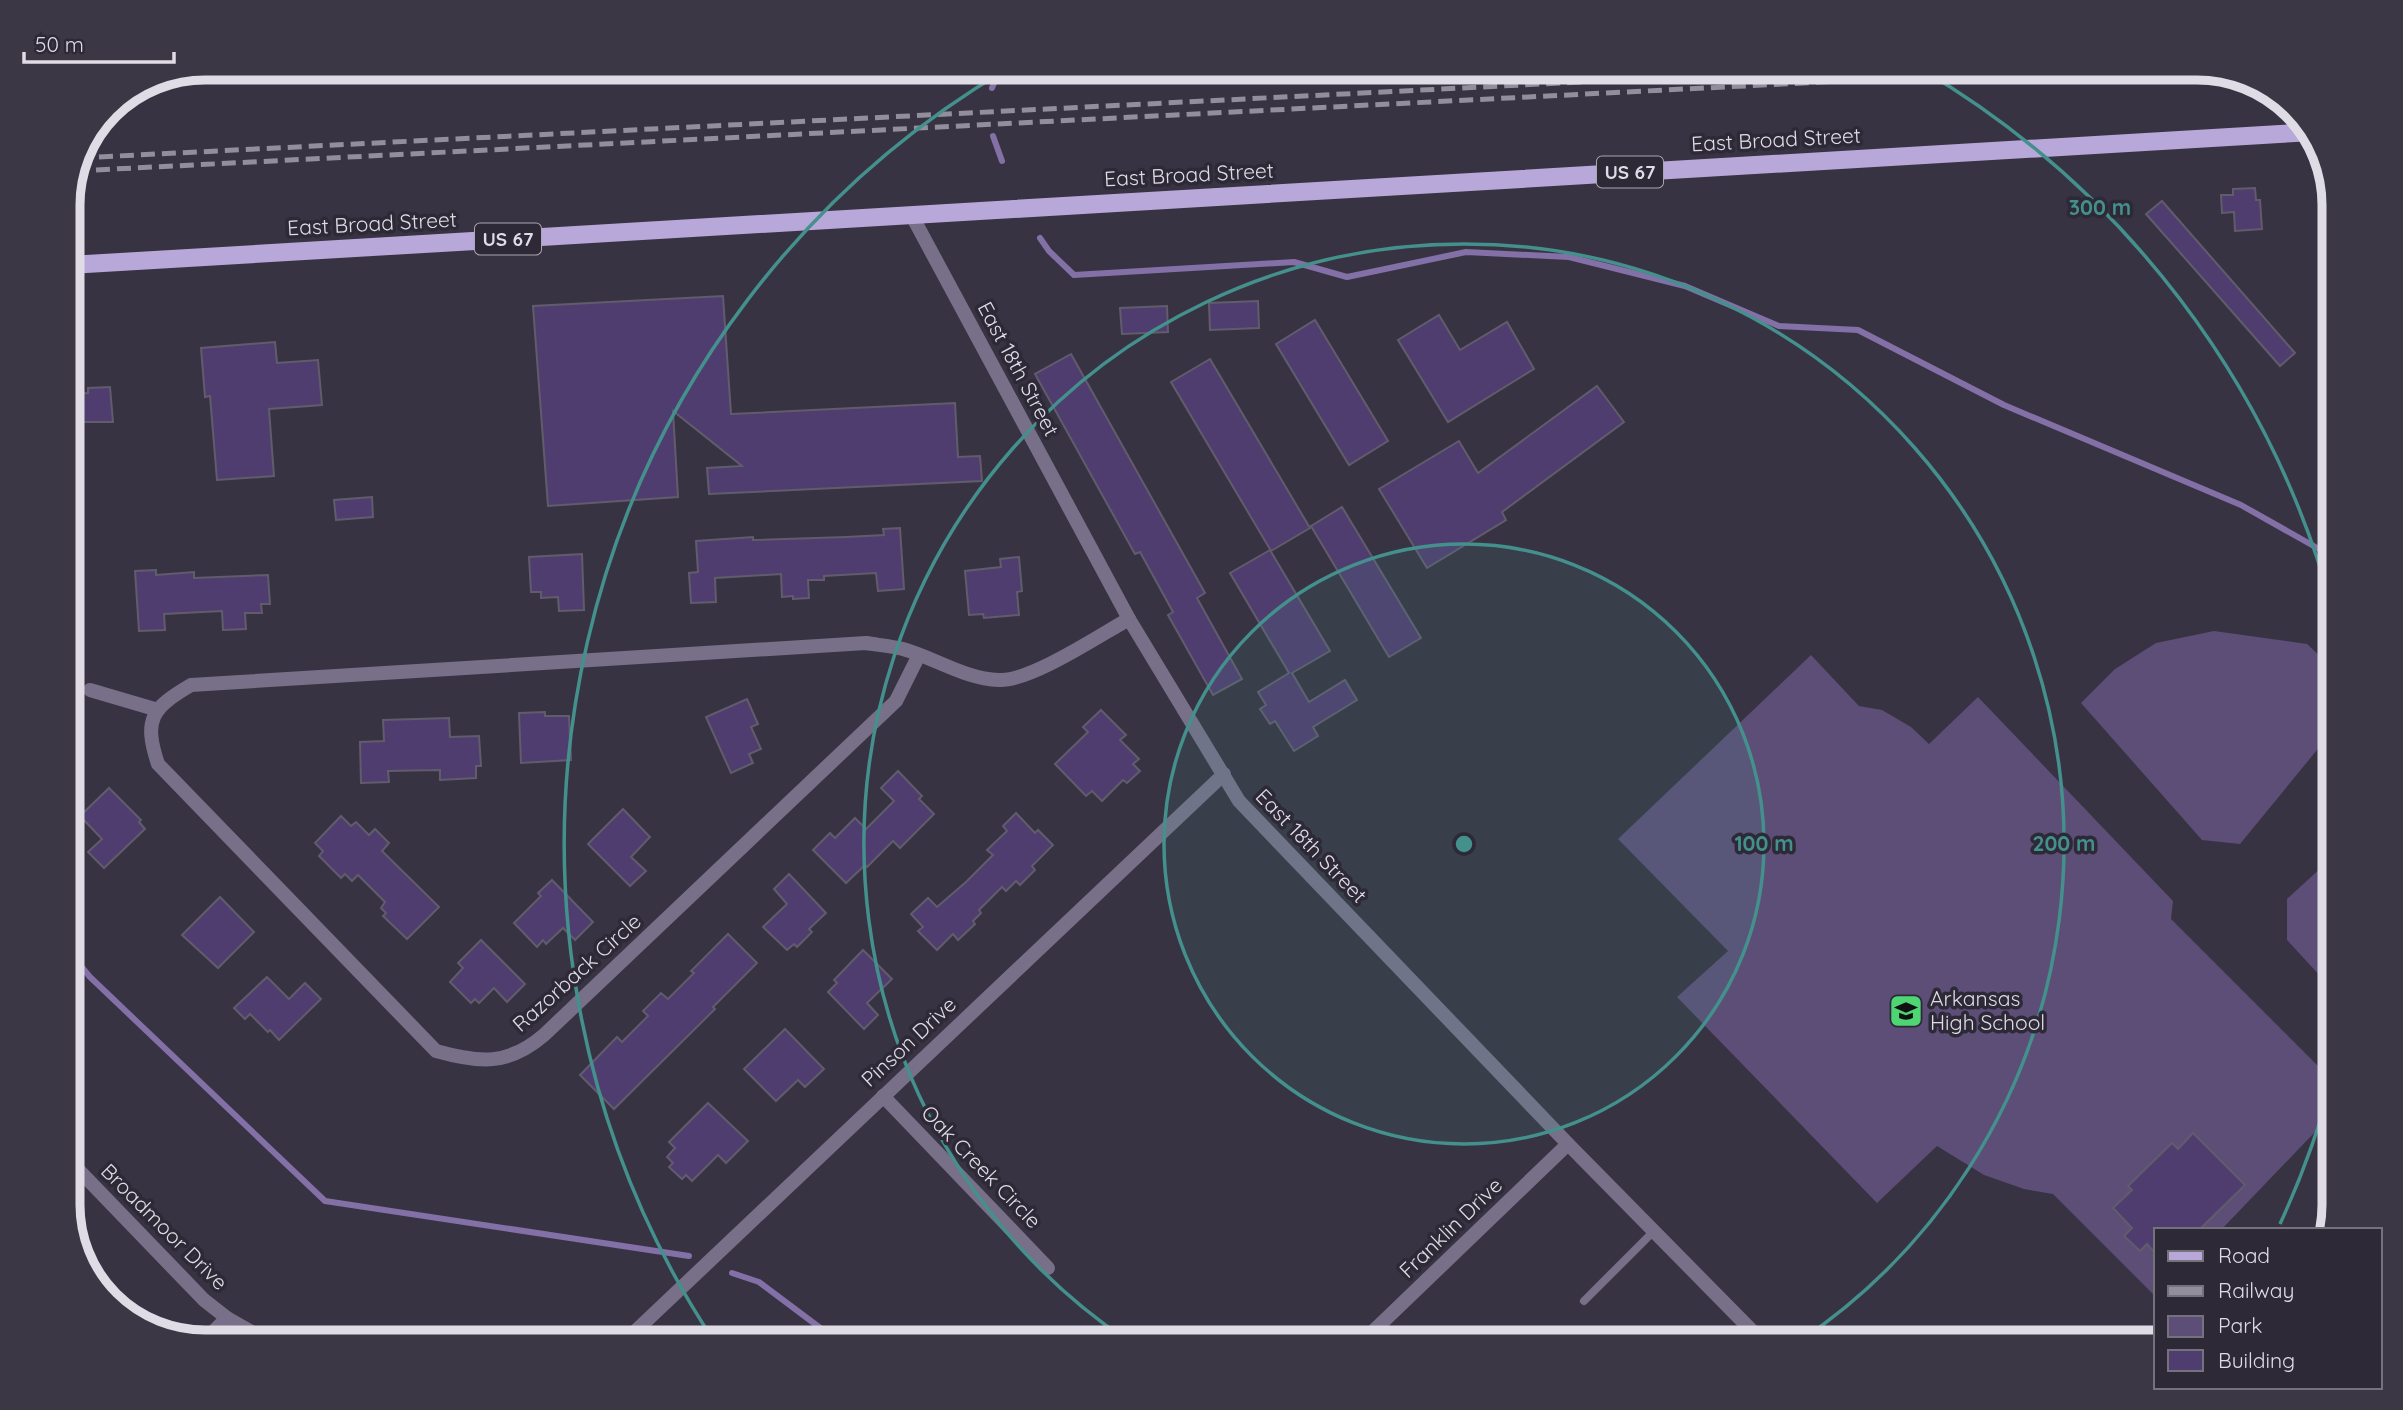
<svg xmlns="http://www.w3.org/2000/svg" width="2403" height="1410" viewBox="0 0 2403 1410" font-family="Quicksand,sans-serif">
	<rect width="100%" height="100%" fill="#383342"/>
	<!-- green -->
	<g fill="#5c4e77">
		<polygon points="2214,631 2307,644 2335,670 2335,728 2240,844 2202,840 2081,703 2115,669 2156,643"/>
		<polygon points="1811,655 1859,706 1882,710 1911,727 1929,744 1978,697 2173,901 2171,919 2335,1083 2335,1111 2221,1230 2156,1230 2156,1297 2053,1194 2024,1189 1984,1175 1937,1146 1877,1203 1677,997 1728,951 1618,839"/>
		<polygon points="2335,855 2335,992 2287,940 2287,899"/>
	</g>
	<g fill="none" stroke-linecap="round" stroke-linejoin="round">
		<!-- stream -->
		<g stroke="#8370a7" stroke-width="6">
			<polyline points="992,88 1000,68"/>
			<polyline points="993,136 1002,161"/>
			<polyline points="1040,238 1049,251 1074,275 1294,262 1347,277 1466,252 1569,257 1685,286 1779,326 1858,330 2004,405 2241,505 2335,558"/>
			<polyline points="69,952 90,977 325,1201 689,1256"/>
			<polyline points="732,1273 759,1282 839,1342"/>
		</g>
	</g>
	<!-- building -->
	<g fill="#503d6f" stroke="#615c6c" stroke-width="2">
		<polygon points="2255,188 2256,200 2260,200 2262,229 2235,231 2234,212 2222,213 2221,195 2233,195 2233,189"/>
		<polygon points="2162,201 2295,353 2280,366 2146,214"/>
		<polygon points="723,296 731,414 955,403 958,457 980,456 982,481 709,494 707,468 742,466 673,411 678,497 548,506 533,306"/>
		<polygon points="1258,301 1259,328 1210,330 1209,303"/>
		<polygon points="1167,306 1168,332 1122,334 1120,308"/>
		<polygon points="1439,315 1460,350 1507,322 1534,369 1448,422 1398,340"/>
		<polygon points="1315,320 1388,441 1349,465 1276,344"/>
		<polygon points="275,342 277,363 318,360 322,405 269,409 274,476 217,480 210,396 205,397 201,348"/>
		<polygon points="1071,354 1205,593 1197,598 1242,679 1213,695 1168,615 1173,612 1140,552 1135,554 1035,374"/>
		<polygon points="1210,359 1310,528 1271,551 1171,382"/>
		<polygon points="1597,386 1624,422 1502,512 1506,520 1427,568 1379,489 1459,441 1478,473"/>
		<polygon points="110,387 113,422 69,422 69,394 88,393 88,388"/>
		<polygon points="372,497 373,517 336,520 334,500"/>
		<polygon points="1342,507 1421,638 1389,657 1311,526"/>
		<polygon points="900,528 904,589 878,591 876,573 824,576 824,580 808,580 809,598 793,599 793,596 782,597 781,574 715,578 716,602 691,603 689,573 698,572 696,541 753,537 753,540 846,537 884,535 883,529"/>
		<polygon points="1270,550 1330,651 1292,673 1309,702 1345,680 1357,700 1313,727 1318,736 1294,751 1275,721 1270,724 1260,709 1266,705 1258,692 1289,673 1230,573"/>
		<polygon points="582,554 584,610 559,611 558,597 541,598 541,592 531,592 529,557"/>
		<polygon points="1019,557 1022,591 1017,592 1019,615 984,618 983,614 969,615 965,571 1001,567 1000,559"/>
		<polygon points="156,570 156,575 194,572 194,578 268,575 270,604 261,604 262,613 245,613 246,629 223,630 222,611 164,614 165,630 139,631 135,571"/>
		<polygon points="747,699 758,724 751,727 761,749 749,754 753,763 731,773 706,717"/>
		<polygon points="1101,710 1126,735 1120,740 1139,759 1133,764 1140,771 1127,783 1123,780 1102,801 1092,791 1086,796 1055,764 1088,732 1083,727"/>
		<polygon points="545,712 545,716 569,716 571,760 521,763 519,713"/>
		<polygon points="449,718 450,737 479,736 481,766 476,766 476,778 440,780 440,770 388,771 389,782 361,783 360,742 384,741 383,720"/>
		<polygon points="898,771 922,796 919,799 934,814 900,848 893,841 867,867 865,865 846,883 813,850 830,833 835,838 855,818 866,829 894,801 881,788"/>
		<polygon points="109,788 141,820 139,822 145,829 104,868 88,852 102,839 80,816"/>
		<polygon points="623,809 650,837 631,857 646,871 630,886 588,844"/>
		<polygon points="1016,813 1035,833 1038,830 1053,845 1032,866 1035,870 1020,885 1016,881 1006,891 1002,887 979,910 981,913 973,921 975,924 958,940 953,934 937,950 918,931 923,927 911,914 928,898 937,907 966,882 993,855 987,850 1007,831 1003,826"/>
		<polygon points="341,816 351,826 356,822 369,835 375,829 389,843 382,851 439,907 407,939 383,916 386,913 381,908 385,902 358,875 352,881 345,874 341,878 319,856 323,851 315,843"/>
		<polygon points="789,874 826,913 809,929 812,932 797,947 794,944 787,950 763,927 787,904 774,889"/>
		<polygon points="552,880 593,922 575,940 563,928 546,944 543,940 537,947 514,923 541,896 538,893"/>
		<polygon points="220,897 254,932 218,968 182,935"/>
		<polygon points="728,934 757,963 713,1007 715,1009 614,1109 580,1075 617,1037 622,1042 648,1016 643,1011 661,993 668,999 694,973 691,971"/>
		<polygon points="481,940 525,984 507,1002 494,988 479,1003 475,999 471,1003 450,982 463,968 458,963"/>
		<polygon points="863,950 892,979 867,1003 878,1015 864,1029 828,992 837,983 834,980"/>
		<polygon points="267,977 289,999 305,983 321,999 279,1040 270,1030 268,1032 250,1014 245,1019 234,1008"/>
		<polygon points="785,1029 824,1069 805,1087 798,1080 776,1101 744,1069"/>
		<polygon points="708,1103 748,1141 726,1163 718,1155 692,1181 686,1175 682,1179 669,1167 673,1163 667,1157 675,1148 669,1142"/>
		<polygon points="2193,1133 2245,1185 2199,1230 2156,1230 2156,1254 2147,1244 2140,1251 2124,1236 2132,1228 2113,1208 2132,1190 2128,1186 2172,1143 2178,1149"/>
	</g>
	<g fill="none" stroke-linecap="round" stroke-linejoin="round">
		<!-- service -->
		<polyline stroke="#777088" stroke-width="8" points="1584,1301 1654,1231"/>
		<!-- minor -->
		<g stroke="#777088" stroke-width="14">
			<path d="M 919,655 L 896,701 L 544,1035 C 508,1066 479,1063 436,1051 L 158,764 C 143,719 152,708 191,685 L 866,643 C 878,645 891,646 903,649 C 935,658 965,679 999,680 C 1030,682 1100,635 1129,619"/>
			<polyline points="90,690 158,710"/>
			<polyline points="883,1096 1048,1268"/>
			<polyline points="69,1160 204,1300 227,1318 269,1342"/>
			<polyline points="204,1341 227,1318"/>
			<polyline points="624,1342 1224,774"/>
			<polyline points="1362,1342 1568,1144"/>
		</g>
		<!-- tertiary -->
		<polyline stroke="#777088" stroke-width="14" points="911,214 1129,619 1239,801 1568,1144 1763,1342"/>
		<!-- primary -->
		<polyline stroke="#b8a8d9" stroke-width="18" points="69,265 2313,132"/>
		<!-- rail -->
		<g stroke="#928e9b" stroke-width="5" stroke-dasharray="14 7" stroke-linecap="butt">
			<polyline points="78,158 1857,68"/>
			<polyline points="75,171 2097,68"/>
		</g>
	</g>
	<!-- distance rings -->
	<circle cx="1464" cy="844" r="300" fill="#43908c" fill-opacity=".12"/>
	<g fill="none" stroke="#43908c" stroke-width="3.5">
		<circle cx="1464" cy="844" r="300"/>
		<path d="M1128 1341A600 600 0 1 1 1800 1341"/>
		<path d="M2333 1077A900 900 0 0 1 2280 1224M714 1341A900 900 0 0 1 1007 69M1921 69A900 900 0 0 1 2333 611"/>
	</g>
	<!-- icons -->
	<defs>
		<symbol id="school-square" viewBox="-11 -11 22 22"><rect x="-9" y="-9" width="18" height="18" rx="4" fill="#4ed675" stroke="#2e2937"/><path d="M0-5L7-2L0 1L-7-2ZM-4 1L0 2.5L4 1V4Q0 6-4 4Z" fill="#111"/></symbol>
	</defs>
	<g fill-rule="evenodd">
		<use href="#school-square" x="1887" y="992" width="38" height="38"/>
	</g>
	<g text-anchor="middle" stroke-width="7" stroke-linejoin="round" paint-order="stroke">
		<!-- shield labels -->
		<g fill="#2e2937" stroke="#aaa6b2" stroke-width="2">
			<rect x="1597" y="156.5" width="66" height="31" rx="5"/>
			<rect x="475" y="223.5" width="66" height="31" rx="5"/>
		</g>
		<g font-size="19" font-weight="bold" fill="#dfdce6">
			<text x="1630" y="179">US 67</text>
			<text x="508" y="246">US 67</text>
		</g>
		<!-- street labels -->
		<g font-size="21" fill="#dfdce6" stroke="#2e2937">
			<text transform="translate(1776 140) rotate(-3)" y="7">East Broad Street</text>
			<text transform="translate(1189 175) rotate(-3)" y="7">East Broad Street</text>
			<text transform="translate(372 224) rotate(-3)" y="7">East Broad Street</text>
			<text transform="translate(1018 369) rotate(62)" y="7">East 18th Street</text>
			<text transform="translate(1311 846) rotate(46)" y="7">East 18th Street</text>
			<text transform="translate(577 973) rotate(-42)" y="7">Razorback Circle</text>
			<text transform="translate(909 1042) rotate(-43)" y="7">Pinson Drive</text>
			<text transform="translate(981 1167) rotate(46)" y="7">Oak Creek Circle</text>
			<text transform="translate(164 1227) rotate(45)" y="7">Broadmoor Drive</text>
			<text transform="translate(1451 1228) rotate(-44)" y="7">Franklin Drive</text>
		</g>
		<!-- poi labels -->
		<g font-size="21" fill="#dfdce6" stroke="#2e2937" text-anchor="start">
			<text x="1930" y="1006">Arkansas<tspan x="1930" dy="24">High School</tspan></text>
		</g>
	</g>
	<!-- crop -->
	<path d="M0 0H2403V1410H0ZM205 80H2197A125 125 0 0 1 2322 205V1205A125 125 0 0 1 2197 1330H205A125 125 0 0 1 80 1205V205A125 125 0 0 1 205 80Z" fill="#3c3745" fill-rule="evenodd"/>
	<path fill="none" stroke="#dfdce6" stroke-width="9" d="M205 80H2197A125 125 0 0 1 2322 205V1205A125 125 0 0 1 2197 1330H205A125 125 0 0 1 80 1205V205A125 125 0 0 1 205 80Z"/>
	<circle cx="1464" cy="844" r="10" fill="#43908c" stroke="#2e2937" stroke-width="3.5"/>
	<g font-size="21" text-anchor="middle" font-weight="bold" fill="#43908c" stroke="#2e2937" stroke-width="7" stroke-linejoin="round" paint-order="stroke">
		<text x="2100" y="215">300 m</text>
		<text x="1764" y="851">100 m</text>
		<text x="2064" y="851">200 m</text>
	</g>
	<!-- legend -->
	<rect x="2154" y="1228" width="228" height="161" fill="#2e2937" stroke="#75717d" stroke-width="2"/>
	<rect x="2168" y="1251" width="35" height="10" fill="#b8a8d9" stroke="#75717d" stroke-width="2"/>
	<text x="2218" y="1263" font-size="21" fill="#dfdce6">Road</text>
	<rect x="2168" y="1286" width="35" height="10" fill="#928e9b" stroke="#75717d" stroke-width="2"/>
	<text x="2218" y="1298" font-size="21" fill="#dfdce6">Railway</text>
	<rect x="2168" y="1316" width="35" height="21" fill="#5c4e77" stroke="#75717d" stroke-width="2"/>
	<text x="2218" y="1333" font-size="21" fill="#dfdce6">Park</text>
	<rect x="2168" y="1350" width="35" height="21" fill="#503d6f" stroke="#75717d" stroke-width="2"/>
	<text x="2218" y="1368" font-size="21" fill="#dfdce6">Building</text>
	<!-- scale -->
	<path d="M24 52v10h150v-10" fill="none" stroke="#dfdce6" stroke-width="3.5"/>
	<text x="35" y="52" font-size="21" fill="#dfdce6" stroke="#2e2937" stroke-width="5" paint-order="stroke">50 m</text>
</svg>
